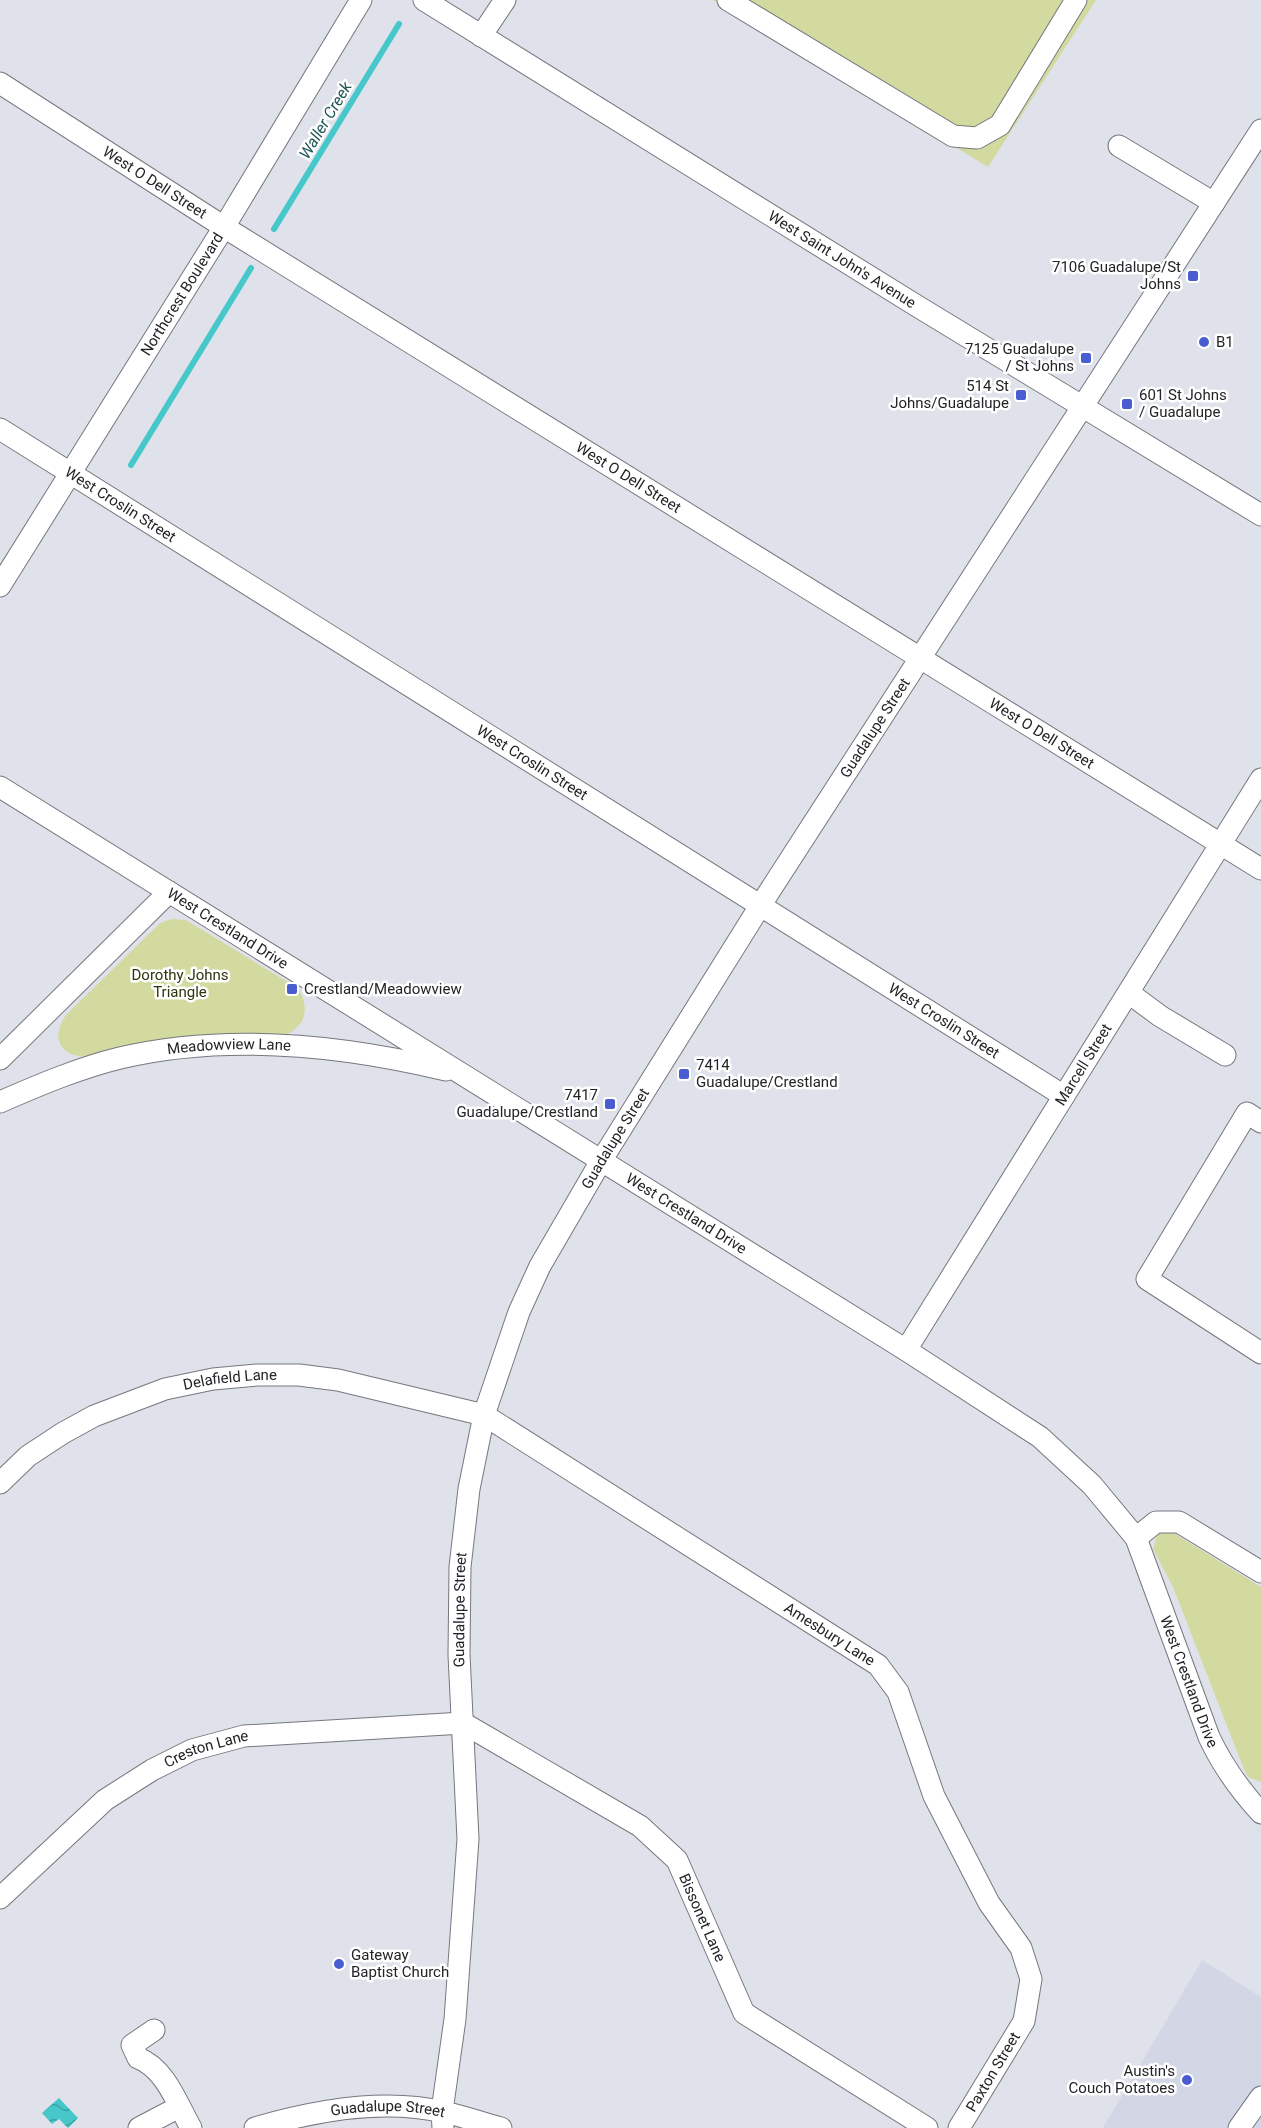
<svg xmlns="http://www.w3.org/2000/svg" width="1261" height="2128" viewBox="0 0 1261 2128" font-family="Roboto,sans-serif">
	<defs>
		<pattern id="water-waves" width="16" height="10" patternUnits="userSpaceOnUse" patternTransform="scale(1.5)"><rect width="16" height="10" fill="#46c8cb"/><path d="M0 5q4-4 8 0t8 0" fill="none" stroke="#3aa2a5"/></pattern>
	</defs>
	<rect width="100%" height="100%" fill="#dfe2ea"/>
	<!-- built -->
	<polygon fill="#d2d6e5" points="1202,1960 1261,1997 1261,2128 1103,2128"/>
	<!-- park -->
	<g fill="#d3da9f">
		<polygon points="713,0 1096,0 988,167"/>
		<path d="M 172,919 L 186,920 L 299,989 C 311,1012 304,1029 280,1037 L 85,1057 C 58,1055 51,1036 66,1015 L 160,923 Z"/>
		<polygon points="1163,1532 1172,1532 1261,1587 1261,1782 1248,1777 1243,1767 1173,1587 1153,1549 1157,1535"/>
	</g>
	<!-- water -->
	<polygon fill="url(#water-waves)" points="59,2098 78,2118 68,2128 59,2119 52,2124 42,2113"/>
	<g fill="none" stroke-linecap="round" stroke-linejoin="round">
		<!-- stream -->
		<g stroke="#46c8cb" stroke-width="6">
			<polyline points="274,229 399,24"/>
			<polyline points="131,465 251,268"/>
		</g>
		<defs>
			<g id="minor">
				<path id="s1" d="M 424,0 L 917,306 L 1261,515"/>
				<polyline points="728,0 953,136 977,138 1000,125 1076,0"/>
				<polyline points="481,36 505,0"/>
				<path id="s2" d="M 0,83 L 224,227 L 1261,869"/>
				<polyline points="1119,146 1214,203"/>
				<path id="s3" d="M 0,429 L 1064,1096"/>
				<path id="s4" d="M 0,586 L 224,227 L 361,0"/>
				<path id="s5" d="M 0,787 L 906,1350 L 1040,1437 L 1092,1485 L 1136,1538 L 1156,1522 L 1179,1522 L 1261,1572"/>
				<polyline points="1129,993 1160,1016 1225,1055"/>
				<polyline points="0,1059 169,892"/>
				<path id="s6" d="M 0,1102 C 39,1085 79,1068 120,1058 C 226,1033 341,1045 446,1070"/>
				<polyline points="1261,1122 1247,1113 1147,1279 1261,1353"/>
				<path id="s7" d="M 906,1350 L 1261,779"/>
				<path id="s8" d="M 0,1483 L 28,1456 L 63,1433 L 94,1416 L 165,1389 L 213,1379 L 257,1375 L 299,1375 L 338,1380 L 484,1415 L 878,1665 L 898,1692 L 934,1796 L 989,1903 L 1021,1948 L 1031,1979 L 1024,2021 L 959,2128"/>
				<path id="s9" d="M 1136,1538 L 1209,1737 C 1223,1767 1239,1789 1261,1813"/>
				<path id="s10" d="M 463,1723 L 640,1826 L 677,1860 L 744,2013 L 927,2128"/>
				<path id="s11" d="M 0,1898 L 105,1800 L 152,1770 L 192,1750 L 244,1736 L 463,1723"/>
				<path d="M 154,2030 L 132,2045 L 138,2058 C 165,2068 177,2103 191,2128"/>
				<polyline points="139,2128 179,2107"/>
				<path id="s12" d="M 255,2128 C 313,2111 383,2098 443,2112 C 463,2116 482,2123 501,2128"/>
				<path id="s13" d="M 443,2128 L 442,2111 L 455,2019 L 468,1839 L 459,1655 L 460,1567 L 469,1489 L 484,1415 L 519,1312 L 540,1266 L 601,1161 L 760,906 L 1261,130"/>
				<polyline points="1239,2128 1261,2097"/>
			</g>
		</defs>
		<!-- minor casing -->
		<use href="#minor" stroke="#76777f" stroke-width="23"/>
		<!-- minor -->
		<use href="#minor" stroke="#fff" stroke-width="21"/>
	</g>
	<!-- markers -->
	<g fill="#495dd1" stroke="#fff" stroke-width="2">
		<rect x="1187" y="270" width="12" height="12" rx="3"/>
		<circle cx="1204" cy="342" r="6"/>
		<rect x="1080" y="352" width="12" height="12" rx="3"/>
		<rect x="1015" y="389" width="12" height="12" rx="3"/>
		<rect x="1121" y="398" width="12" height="12" rx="3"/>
		<rect x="286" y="983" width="12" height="12" rx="3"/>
		<rect x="678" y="1068" width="12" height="12" rx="3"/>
		<rect x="604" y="1098" width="12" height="12" rx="3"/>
		<circle cx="339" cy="1964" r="6"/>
		<circle cx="1187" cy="2080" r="6"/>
	</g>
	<g text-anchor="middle" stroke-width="5" stroke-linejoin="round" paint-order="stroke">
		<!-- street labels -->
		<g font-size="15" fill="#232427" stroke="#fff">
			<text dy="5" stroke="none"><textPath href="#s2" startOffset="184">West O Dell Street</textPath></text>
			<text dy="5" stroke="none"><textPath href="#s1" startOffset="492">West Saint John's Avenue</textPath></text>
			<text dy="5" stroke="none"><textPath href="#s4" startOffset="344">Northcrest Boulevard</textPath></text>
			<text dy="5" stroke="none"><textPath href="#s2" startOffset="742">West O Dell Street</textPath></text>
			<text dy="5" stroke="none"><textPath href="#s3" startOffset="142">West Croslin Street</textPath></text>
			<text dy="5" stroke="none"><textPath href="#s13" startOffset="1510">Guadalupe Street</textPath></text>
			<text dy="5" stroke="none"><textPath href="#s2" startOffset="1228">West O Dell Street</textPath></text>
			<text dy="5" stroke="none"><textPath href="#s3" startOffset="628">West Croslin Street</textPath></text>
			<text dy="5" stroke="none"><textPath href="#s5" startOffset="268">West Crestland Drive</textPath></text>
			<text dy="5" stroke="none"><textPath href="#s3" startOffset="1114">West Croslin Street</textPath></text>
			<text dy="5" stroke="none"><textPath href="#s6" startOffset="238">Meadowview Lane</textPath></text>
			<text dy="5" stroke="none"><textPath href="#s7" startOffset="336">Marcell Street</textPath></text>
			<text dy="5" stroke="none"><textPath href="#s13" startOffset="1024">Guadalupe Street</textPath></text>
			<text dy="5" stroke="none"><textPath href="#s5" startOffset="808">West Crestland Drive</textPath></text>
			<text dy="5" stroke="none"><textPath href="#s8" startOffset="258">Delafield Lane</textPath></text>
			<text dy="5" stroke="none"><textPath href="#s13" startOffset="520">Guadalupe Street</textPath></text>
			<text dy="5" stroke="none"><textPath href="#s8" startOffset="926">Amesbury Lane</textPath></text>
			<text dy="5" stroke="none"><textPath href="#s9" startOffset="153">West Crestland Drive</textPath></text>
			<text dy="5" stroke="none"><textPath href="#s11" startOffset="258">Creston Lane</textPath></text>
			<text dy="5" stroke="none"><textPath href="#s10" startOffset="318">Bissonet Lane</textPath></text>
			<text transform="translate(993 2072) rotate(-59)" y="5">Paxton Street</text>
			<text dy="5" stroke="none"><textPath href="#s12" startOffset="135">Guadalupe Street</textPath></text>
		</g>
		<!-- poi labels -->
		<g font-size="15" fill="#232427" stroke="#fff" text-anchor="end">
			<text x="1181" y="272">7106 Guadalupe/St<tspan x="1181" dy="17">Johns</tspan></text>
			<text x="1216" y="347" text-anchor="start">B1</text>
			<text x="1074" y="354">7125 Guadalupe<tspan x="1074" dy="17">/ St Johns</tspan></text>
			<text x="1009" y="391">514 St<tspan x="1009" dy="17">Johns/Guadalupe</tspan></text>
			<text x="1139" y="400" text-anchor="start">601 St Johns<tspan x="1139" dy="17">/ Guadalupe</tspan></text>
			<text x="304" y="994" text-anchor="start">Crestland/Meadowview</text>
			<text x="696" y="1070" text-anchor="start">7414<tspan x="696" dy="17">Guadalupe/Crestland</tspan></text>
			<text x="598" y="1100">7417<tspan x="598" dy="17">Guadalupe/Crestland</tspan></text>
			<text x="351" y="1960" text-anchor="start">Gateway<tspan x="351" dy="17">Baptist Church</tspan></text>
			<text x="1175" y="2076">Austin's<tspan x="1175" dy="17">Couch Potatoes</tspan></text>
		</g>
		<!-- park labels -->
		<g font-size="15" fill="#31330e" stroke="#fff">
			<text x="180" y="980">Dorothy Johns<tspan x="180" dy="17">Triangle</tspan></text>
		</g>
		<!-- water labels -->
		<g font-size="16" font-style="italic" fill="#215758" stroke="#fff">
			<text transform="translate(325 120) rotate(-59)" y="6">Waller Creek</text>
		</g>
	</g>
</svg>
